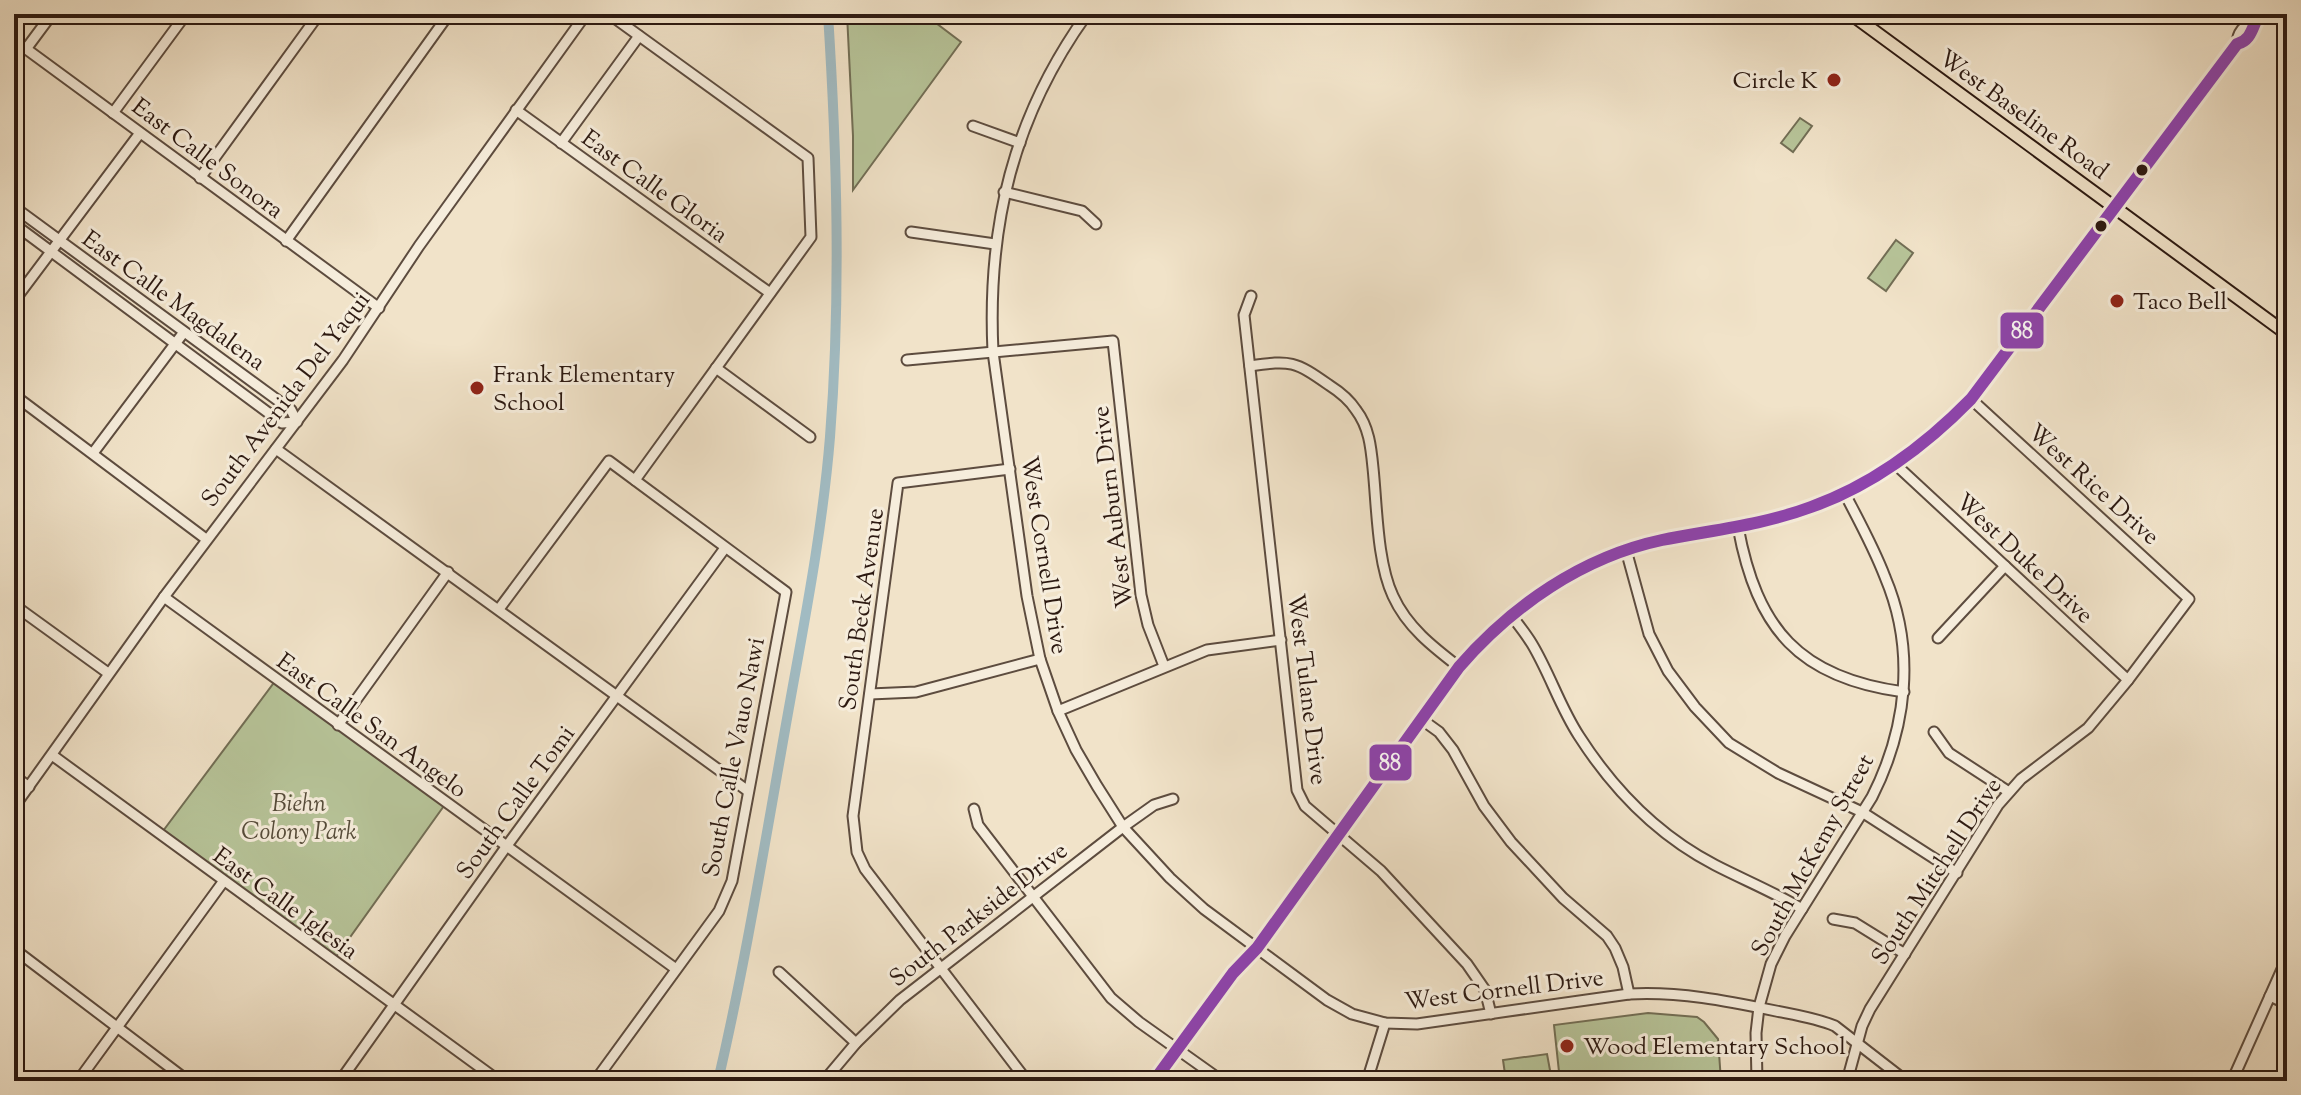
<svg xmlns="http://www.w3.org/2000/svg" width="2301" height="1095" viewBox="0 0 2301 1095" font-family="'Sorts Mill Goudy',serif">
	<rect width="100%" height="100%" fill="#f1e3c9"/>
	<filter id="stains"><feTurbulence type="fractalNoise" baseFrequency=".0025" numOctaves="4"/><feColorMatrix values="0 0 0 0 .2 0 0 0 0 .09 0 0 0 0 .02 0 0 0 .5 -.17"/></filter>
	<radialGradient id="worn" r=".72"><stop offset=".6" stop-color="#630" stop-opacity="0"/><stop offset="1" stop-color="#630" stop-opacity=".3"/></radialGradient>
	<!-- green -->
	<g fill="#b7c499" stroke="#726e55" stroke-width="2">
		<polygon points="847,14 924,14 961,42 853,190 853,136"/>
		<polygon points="1800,118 1812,126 1793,152 1781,143"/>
		<polygon points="1896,240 1913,253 1886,291 1868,278"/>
		<polygon points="276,680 446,803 333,961 160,835"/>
		<polygon points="1648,1013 1697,1017 1704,1022 1718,1039 1721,1081 1560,1081 1554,1025"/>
		<polygon points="1547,1054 1552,1081 1506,1081 1503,1060"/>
	</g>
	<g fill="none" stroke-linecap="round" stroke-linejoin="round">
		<!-- canal -->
		<path stroke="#a1bbc2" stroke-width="10" d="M 718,1081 C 745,965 764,848 785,730 C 802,633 822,536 830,437 C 841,296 837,155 828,14"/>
		<defs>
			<g id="minor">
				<polyline points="609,14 808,158 811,237 635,480"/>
				<path d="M 1087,14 C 1013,117 987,226 993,352 L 1027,596 L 1040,659 L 1058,711 L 1076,750 L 1097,786 L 1123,827 L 1170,878 L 1204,909 L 1327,1000 L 1352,1014 L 1385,1023 L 1417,1024 L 1629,994 C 1678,991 1727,1001 1776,1011 C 1796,1015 1816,1018 1835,1026 L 1906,1081"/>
				<polyline points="14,40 379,308"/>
				<path d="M 2237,44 C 2237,33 2244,24 2255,21"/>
				<polyline points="26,49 52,14"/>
				<polyline points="516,110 770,293"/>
				<polyline points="113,113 186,14"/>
				<polyline points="973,126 1020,143"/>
				<polyline points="561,143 639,36"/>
				<polyline points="200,178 319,14"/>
				<polyline points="1004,192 1082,211 1096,224"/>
				<polyline points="14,207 291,410 297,422 282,423 14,224"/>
				<polyline points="911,232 995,244"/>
				<polyline points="286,241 449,14"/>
				<polyline points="1251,296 1244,315 1297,790 1305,806 1381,871 1467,964 1485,990 1491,1014"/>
				<polyline points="14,301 140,133"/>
				<polyline points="907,360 1113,341 1141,595 1148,625 1164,666"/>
				<path d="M 1250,366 C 1291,360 1295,361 1329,385 C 1340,392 1349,399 1356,410 C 1369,427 1371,447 1373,468 C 1377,506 1377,562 1393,596 C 1407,627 1433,647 1459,667"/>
				<polyline points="716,368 810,437"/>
				<polyline points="14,395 206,539"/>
				<polyline points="276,449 748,791"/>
				<polyline points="93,453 184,332"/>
				<polyline points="1895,464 2128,680"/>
				<polyline points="1010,469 898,483 853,816 857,852 865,869 1027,1081"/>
				<path d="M 1738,527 C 1757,629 1799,678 1904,692"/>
				<polyline points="1626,550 1649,634 1668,671 1695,707 1729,743 1778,773 1862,812 1957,873"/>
				<polyline points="164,597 676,969"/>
				<polyline points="14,605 108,673"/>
				<polyline points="499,609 609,461 786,592 732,881 719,911 595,1081"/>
				<path d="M 1511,615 C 1518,624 1526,634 1532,644 C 1550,674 1560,707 1579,736 C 1613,789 1659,836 1715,865 C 1744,880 1774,892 1802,909"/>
				<polyline points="1938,638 2005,566"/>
				<polyline points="870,694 916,692 1040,659"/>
				<polyline points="1058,711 1207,650 1281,640"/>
				<polyline points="1421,719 1439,732 1453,750 1484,806 1511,842 1563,898 1607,936 1615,948 1623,967 1629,994"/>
				<polyline points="338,725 448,572"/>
				<polyline points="1934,732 1949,753 2009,792"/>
				<polyline points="52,755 499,1081"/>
				<polyline points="14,776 29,787"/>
				<polyline points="14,807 164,597 343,360 419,246 586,14"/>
				<polyline points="974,809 978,825 1111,998 1139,1022 1222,1081"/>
				<polyline points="1833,919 1855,923 1905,954"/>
				<polyline points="14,949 188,1081"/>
				<polyline points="779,972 856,1043"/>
				<polyline points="2270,996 2287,1004"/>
				<polyline points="78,1081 223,882"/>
				<polyline points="340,1081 506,847 725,548"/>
				<polyline points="824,1081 856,1043 900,1000 1123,827 1154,805 1173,799"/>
				<path d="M 1154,1081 L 1233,973 L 1257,948 L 1459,667 C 1512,606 1582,557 1662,540 C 1712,530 1763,525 1811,507 C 1873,485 1925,446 1971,399 L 2237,44 C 2253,40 2252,24 2260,14"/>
				<polyline points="1367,1081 1385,1023"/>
				<path d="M 1757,1081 L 1756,1033 L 1759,1007 L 1771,964 L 1785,936 L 1872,797 C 1907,728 1916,650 1885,577 C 1874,548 1859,521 1845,494"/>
				<polyline points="1847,1081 1862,1026 1870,1009 1998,805 2021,779 2088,728 2128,680 2189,599 1971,399"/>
				<polyline points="2232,1081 2287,958"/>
			</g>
			<polyline id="major" points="1851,14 2287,334"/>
		</defs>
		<!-- minor casing -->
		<use href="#minor" stroke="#5d4c3f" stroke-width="13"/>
		<!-- major casing -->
		<use href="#major" stroke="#2c1911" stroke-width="15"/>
		<!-- minor -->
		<use href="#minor" stroke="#f6eddc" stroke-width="9"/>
		<!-- major -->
		<use href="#major" stroke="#f1e3c9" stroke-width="11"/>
		<defs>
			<path id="bus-1" d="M 1154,1081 L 1233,973 L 1257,948 L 1459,667 C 1512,606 1582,557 1662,540 C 1712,530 1763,525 1811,507 C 1873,485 1925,446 1971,399 L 2237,44 C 2253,40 2252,24 2260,14"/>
		</defs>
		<!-- bus-1 casing -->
		<use href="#bus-1" stroke="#f6eddc" stroke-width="18"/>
		<!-- bus-1 -->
		<use href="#bus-1" stroke="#8e44ad" stroke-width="12"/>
	</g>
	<!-- markers -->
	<g fill="#8f2418" stroke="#f6eddc" stroke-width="3">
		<circle cx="1834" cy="80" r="8"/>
		<circle cx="2117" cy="301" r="8"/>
		<circle cx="477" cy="388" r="8"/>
		<circle cx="1567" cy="1046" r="8"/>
	</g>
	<g fill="#2c1911" stroke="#f6eddc" stroke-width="3">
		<circle cx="2142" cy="170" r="7"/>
		<circle cx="2101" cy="226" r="7"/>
	</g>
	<g text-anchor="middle" stroke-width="6" stroke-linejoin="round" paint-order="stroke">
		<!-- poi labels -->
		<g font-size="24" fill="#2c1911" stroke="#f6eddc" text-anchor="start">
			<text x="1818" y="88" text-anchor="end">Circle K</text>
			<text x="2133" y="309">Taco Bell</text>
			<text x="493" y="382">Frank Elementary<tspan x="493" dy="28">School</tspan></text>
			<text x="1583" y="1054">Wood Elementary School</text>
		</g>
		<!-- street labels -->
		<g font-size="24" fill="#2c1911" stroke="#f6eddc">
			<text transform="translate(2024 114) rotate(36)" y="8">West Baseline Road</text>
			<text transform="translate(208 158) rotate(37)" y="8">East Calle Sonora</text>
			<text transform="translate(655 186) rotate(36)" y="8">East Calle Gloria</text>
			<text transform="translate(174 300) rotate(36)" y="8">East Calle Magdalena</text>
			<text transform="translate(285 399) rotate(-53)" y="8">South Avenida Del Yaqui</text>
			<text transform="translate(2094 484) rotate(42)" y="8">West Rice Drive</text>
			<text transform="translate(1112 507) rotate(-97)" y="8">West Auburn Drive</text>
			<text transform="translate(1045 555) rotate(81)" y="8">West Cornell Drive</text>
			<text transform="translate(2025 558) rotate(43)" y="8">West Duke Drive</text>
			<text transform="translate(861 609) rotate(-82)" y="8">South Beck Avenue</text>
			<text transform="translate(1308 689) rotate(83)" y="8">West Tulane Drive</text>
			<text transform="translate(372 725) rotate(36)" y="8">East Calle San Angelo</text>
			<text transform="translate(733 757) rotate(-79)" y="8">South Calle Vauo Nawi</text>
			<text transform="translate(515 802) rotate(-54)" y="8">South Calle Tomi</text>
			<text transform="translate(1812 855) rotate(-61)" y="8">South McKemy Street</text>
			<text transform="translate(1936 871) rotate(-57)" y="8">South Mitchell Drive</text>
			<text transform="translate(286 903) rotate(36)" y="8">East Calle Iglesia</text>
			<text transform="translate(978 914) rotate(-38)" y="8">South Parkside Drive</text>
			<text transform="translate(1504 989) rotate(-7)" y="8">West Cornell Drive</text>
		</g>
		<!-- park labels -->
		<g font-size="24" font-style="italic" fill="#564c3a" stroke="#f6eddc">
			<text x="299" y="811">Biehn<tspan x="299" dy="28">Colony Park</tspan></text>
		</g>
	</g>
	<g stroke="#f6eddc" stroke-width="3">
		<rect x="1999" y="311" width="46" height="39" rx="8" fill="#8e44ad"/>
		<rect x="1368" y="743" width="45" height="39" rx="8" fill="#8e44ad"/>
	</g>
	<g font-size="22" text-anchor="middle" font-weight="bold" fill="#fff">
		<text x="2022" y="338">88</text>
		<text x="1390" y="770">88</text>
	</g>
	<!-- margin -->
	<rect width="2301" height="1095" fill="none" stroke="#f1e3c9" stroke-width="48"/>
	<rect x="16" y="16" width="2269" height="1063" fill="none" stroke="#2c1911" stroke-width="4"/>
	<rect x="24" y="24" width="2253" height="1047" fill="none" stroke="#2c1911" stroke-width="2"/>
	<rect width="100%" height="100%" filter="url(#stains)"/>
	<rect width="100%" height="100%" fill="url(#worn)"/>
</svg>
